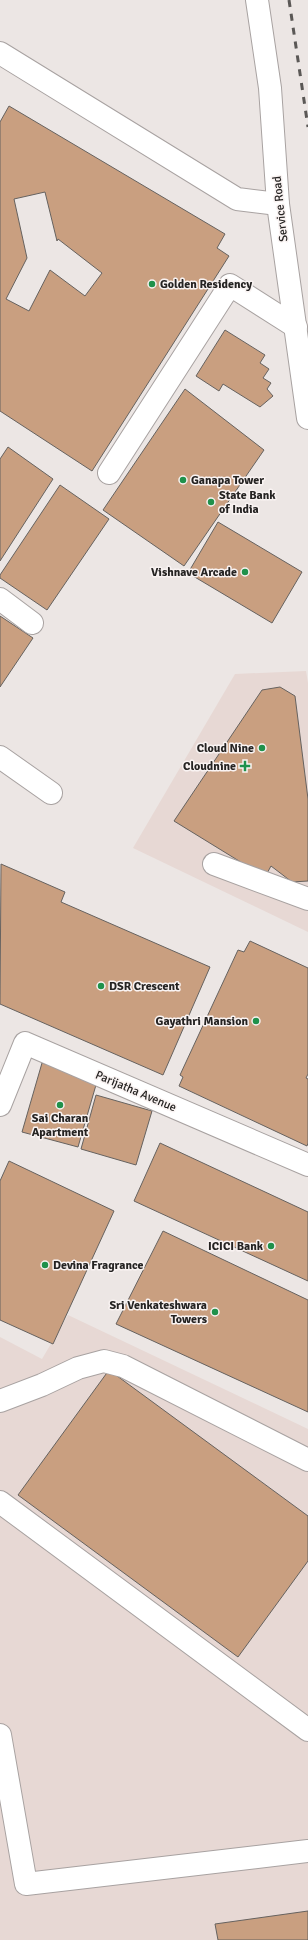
<svg xmlns="http://www.w3.org/2000/svg" width="308" height="1940" viewBox="0 0 308 1940" font-family="Signika,sans-serif">
	<rect width="100%" height="100%" fill="#ece6e4"/>
	<!-- built -->
	<g fill="#e7d8d4">
		<polygon points="306,671 308,683 308,932 133,848 235,674"/>
		<polygon points="68,1315 308,1429 308,1940 0,1940 0,1337 42,1359"/>
	</g>
	<!-- building -->
	<g fill="#c99f80" stroke="#66625f" fill-rule="evenodd">
		<path d="M 9,106 L 225,234 L 217,248 L 229,256 L 92,471 L 0,411 L 0,122 ZM 45,192 L 57,241 L 58,239 L 102,273 L 85,296 L 50,270 L 29,311 L 6,299 L 27,258 L 14,199 Z"/>
		<polygon points="225,330 265,355 260,363 269,369 263,378 271,383 267,389 273,396 260,407 223,384 219,391 196,376"/>
		<polygon points="185,389 264,450 184,566 103,510"/>
		<polygon points="8,447 53,479 0,561 0,459"/>
		<polygon points="60,485 109,519 47,610 0,578 0,575"/>
		<polygon points="218,522 302,572 272,623 188,573"/>
		<polygon points="0,616 33,638 0,687"/>
		<polygon points="280,687 295,696 308,799 308,881 292,882 271,866 265,877 174,821 262,690"/>
		<polygon points="1,864 65,892 61,902 210,967 163,1075 0,1004"/>
		<polygon points="250,941 308,968 308,1074 306,1078 308,1079 308,1143 307,1146 179,1086 183,1077 180,1075 238,950 244,952"/>
		<polygon points="42,1063 98,1078 78,1147 22,1132"/>
		<polygon points="96,1095 152,1111 136,1165 81,1149"/>
		<polygon points="160,1143 308,1212 308,1281 134,1201"/>
		<polygon points="9,1161 114,1211 53,1344 0,1320 0,1181"/>
		<polygon points="163,1231 308,1300 308,1412 116,1324"/>
		<polygon points="109,1370 308,1516 308,1561 238,1657 18,1495"/>
		<polygon points="308,1911 308,1940 218,1940 215,1924"/>
	</g>
	<g fill="none" stroke-linecap="round" stroke-linejoin="round">
		<defs>
			<g id="minor">
				<polyline points="257,0 270,88 278,204 308,418"/>
				<polyline points="0,53 237,199 278,204"/>
				<polyline points="109,473 230,285 296,327"/>
				<polyline points="0,599 32,623"/>
				<polyline points="0,757 51,793"/>
				<polyline points="214,864 308,899"/>
				<polyline points="0,1105 25,1043 308,1165"/>
				<polyline points="0,1401 42,1385 78,1368 104,1361 123,1366 308,1460"/>
				<polyline points="0,1502 308,1730"/>
				<polyline points="0,1735 26,1884 308,1851"/>
			</g>
		</defs>
		<!-- minor casing -->
		<use href="#minor" stroke="#a8a2a1" stroke-width="24"/>
		<!-- minor -->
		<use href="#minor" stroke="#fff" stroke-width="22"/>
		<!-- rail -->
		<polyline stroke="#5b5856" stroke-width="3" stroke-dasharray="7 7" stroke-linecap="butt" points="289,0 308,127"/>
	</g>
	<!-- markers -->
	<g fill="#1f914b" stroke="#f9f3f2" stroke-width="1.5">
		<circle cx="152" cy="284" r="4"/>
		<circle cx="183" cy="480" r="4"/>
		<circle cx="211" cy="502" r="4"/>
		<circle cx="245" cy="572" r="4"/>
		<circle cx="262" cy="748" r="4"/>
		<path d="M243 760h4v4h4v4h-4v4h-4v-4h-4v-4h4z"/>
		<circle cx="101" cy="986" r="4"/>
		<circle cx="256" cy="1021" r="4"/>
		<circle cx="60" cy="1105" r="4"/>
		<circle cx="271" cy="1246" r="4"/>
		<circle cx="45" cy="1265" r="4"/>
		<circle cx="215" cy="1312" r="4"/>
	</g>
	<g text-anchor="middle" stroke-width="3" stroke-linejoin="round" paint-order="stroke">
		<!-- street labels -->
		<g font-size="12" fill="#252322" stroke="#f9f3f2">
			<text transform="translate(280 209) rotate(-96)" y="4">Service Road</text>
			<text transform="translate(136 1091) rotate(23)" y="4">Parijatha Avenue</text>
		</g>
		<!-- poi labels -->
		<g font-size="12" font-weight="bold" fill="#252322" stroke="#f9f3f2" text-anchor="end">
			<text x="160" y="288" text-anchor="start">Golden Residency</text>
			<text x="191" y="484" text-anchor="start">Ganapa Tower</text>
			<text x="219" y="499" text-anchor="start">State Bank<tspan x="219" dy="14">of India</tspan></text>
			<text x="237" y="576">Vishnave Arcade</text>
			<text x="254" y="752">Cloud Nine</text>
			<text x="236" y="770">Cloudnine</text>
			<text x="109" y="990" text-anchor="start">DSR Crescent</text>
			<text x="248" y="1025">Gayathri Mansion</text>
			<text x="60" y="1122" text-anchor="middle">Sai Charan<tspan x="60" dy="14">Apartment</tspan></text>
			<text x="263" y="1250">ICICI Bank</text>
			<text x="53" y="1269" text-anchor="start">Devina Fragrance</text>
			<text x="207" y="1309">Sri Venkateshwara<tspan x="207" dy="14">Towers</tspan></text>
		</g>
	</g>
</svg>
